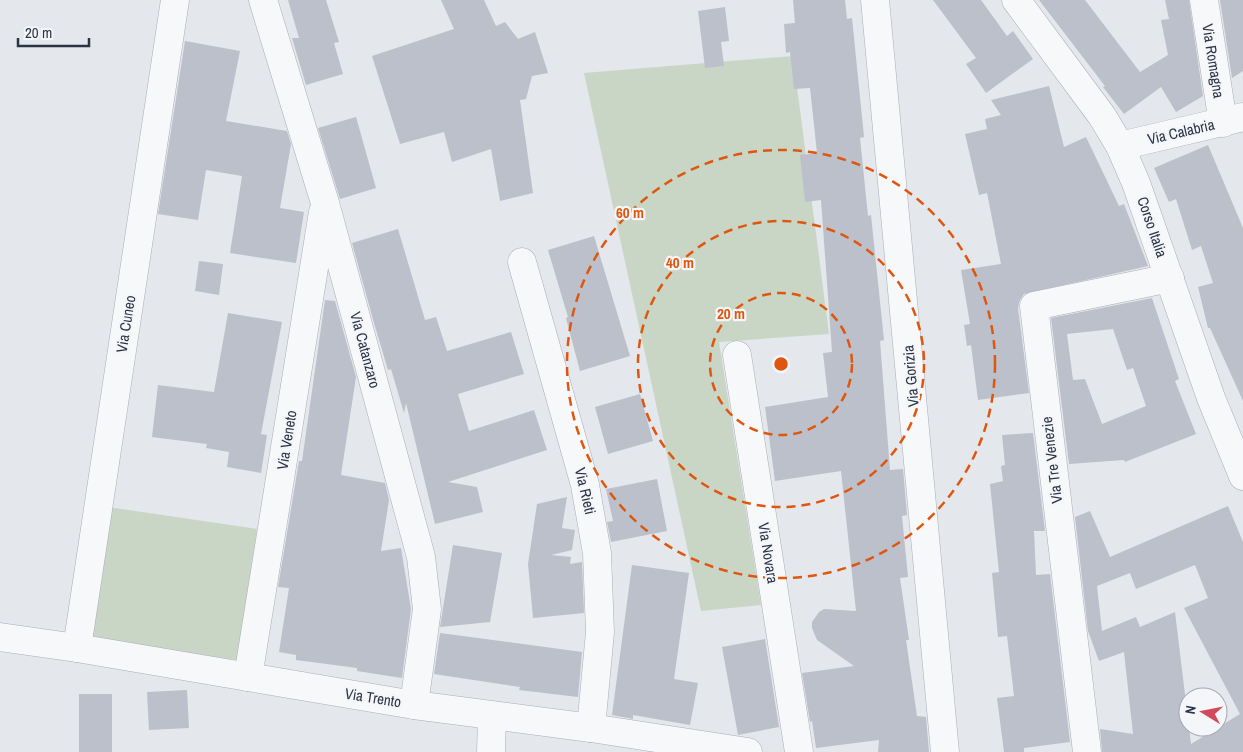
<svg xmlns="http://www.w3.org/2000/svg" width="1243" height="752" viewBox="0 0 1243 752" font-family="'Archivo Narrow',sans-serif">
	<rect width="100%" height="100%" fill="#e4e7ec"/>
	<!-- green -->
	<g fill="#c9d6c5">
		<polygon points="793,56 829,334 719,342 761,605 701,611 584,73"/>
		<polygon points="108,507 257,529 237,660 88,638"/>
	</g>
	<!-- building -->
	<g fill="#bbc0ca" fill-rule="evenodd">
		<polygon points="288,0 326,0 339,42 334,43 343,74 306,85 292,38 299,38"/>
		<polygon points="441,0 484,0 496,26 505,22 518,39 535,32 548,73 532,76 526,99 520,100 533,193 500,201 491,149 452,162 444,132 400,144 372,56 454,29"/>
		<polygon points="793,0 845,0 847,19 852,18 864,137 860,138 868,216 871,215 884,340 880,341 890,470 903,469 907,515 902,516 908,577 900,578 909,640 906,640 917,716 926,717 929,752 878,752 879,740 816,748 812,721 810,722 802,673 854,666 817,640 812,628 812,622 819,612 824,609 856,611 841,471 775,481 765,407 828,397 823,353 832,352 821,200 805,202 800,155 817,153 810,88 794,89 790,52 786,53 784,24 795,23"/>
		<polygon points="933,0 981,0 1007,36 1013,31 1033,59 986,93 966,64 976,58"/>
		<polygon points="1039,0 1085,0 1140,72 1168,55 1161,20 1169,19 1165,0 1189,0 1203,96 1176,112 1161,87 1124,114 1103,87 1105,86"/>
		<polygon points="1220,0 1243,0 1243,71 1232,78"/>
		<polygon points="725,7 729,41 721,42 724,66 705,68 698,11"/>
		<polygon points="185,41 240,51 226,121 287,131 291,144 280,208 304,212 296,263 230,253 242,176 206,170 198,220 158,214"/>
		<polygon points="1049,86 1064,147 1086,137 1119,206 1124,204 1148,266 1024,294 1020,300 1018,308 1029,393 978,400 971,345 967,346 964,325 970,324 961,270 1001,264 987,193 979,195 965,134 987,129 985,119 1001,115 991,100"/>
		<polygon points="356,117 376,188 340,199 318,128"/>
		<polygon points="1208,145 1243,228 1243,401 1210,328 1208,328 1198,287 1213,283 1201,246 1192,250 1176,199 1169,202 1154,168"/>
		<polygon points="398,229 425,320 436,317 447,351 511,332 524,374 458,394 469,431 534,410 547,450 448,482 477,487 483,512 435,524 406,403 404,413 391,369 388,370 374,323 352,243"/>
		<polygon points="594,236 630,356 580,371 566,318 568,317 548,250"/>
		<polygon points="199,261 223,264 219,295 195,291"/>
		<path d="M 1152,298 L 1179,379 L 1175,381 L 1196,434 L 1125,462 L 1124,460 L 1069,464 L 1051,318 ZM 1113,329 L 1127,370 L 1133,368 L 1146,406 L 1102,424 L 1085,379 L 1073,380 L 1067,334 Z"/>
		<polygon points="325,300 335,301 356,377 341,475 385,483 389,500 381,551 401,548 411,609 402,678 357,671 357,668 296,660 296,655 279,652 289,588 278,587 299,461 302,461"/>
		<polygon points="228,313 282,322 261,434 267,435 261,473 227,467 229,452 206,448 207,444 152,437 158,385 214,392"/>
		<polygon points="640,394 653,441 608,454 595,407"/>
		<polygon points="1033,433 1045,531 1034,531 1036,575 1050,574 1070,742 1024,748 1024,752 1004,752 997,698 1014,696 1007,636 998,637 992,573 999,572 990,484 1003,481 1001,466 1005,465 1002,435"/>
		<polygon points="657,479 667,531 611,542 607,522 613,521 606,489"/>
		<polygon points="567,497 562,528 575,530 572,550 551,555 571,557 570,564 582,562 584,613 533,618 528,564 537,504"/>
		<path d="M 1228,506 L 1243,542 L 1243,752 L 1102,752 L 1100,729 L 1133,734 L 1124,652 L 1099,661 L 1088,631 L 1075,517 L 1090,511 L 1110,557 ZM 1195,565 L 1208,598 L 1184,608 L 1240,714 L 1191,744 L 1175,612 L 1140,627 L 1136,617 L 1102,631 L 1097,586 L 1130,573 L 1136,589 Z"/>
		<polygon points="453,545 502,553 490,622 440,627"/>
		<polygon points="632,565 689,573 674,679 698,683 690,725 633,715 633,719 612,715"/>
		<polygon points="440,633 582,652 578,697 519,690 520,687 434,674"/>
		<polygon points="765,639 779,727 738,735 722,647"/>
		<polygon points="187,690 189,728 149,730 147,692"/>
		<rect x="79" y="694" width="33" height="58"/>
	</g>
	<g fill="none" stroke-linecap="round" stroke-linejoin="round">
		<defs>
			<g id="minor">
				<polyline points="263,0 325,203 421,557 427,609 414,705"/>
				<polyline points="875,0 945,752"/>
				<polyline points="1204,0 1223,123"/>
				<polyline points="1120,146 1243,117"/>
				<polyline points="522,262 585,485 597,553 600,632 591,728"/>
				<polyline points="737,355 799,752"/>
				<polyline points="0,637 77,648 414,705 591,728 748,752"/>
				<polyline points="77,648 175,0"/>
				<polyline points="248,677 323,212"/>
				<polyline points="491,752 492,716"/>
				<polyline points="1087,752 1034,306 1170,278"/>
			</g>
			<polyline id="tertiary" points="1016,0 1102,116 1120,146 1136,183 1211,398 1243,476"/>
		</defs>
		<!-- minor casing -->
		<use href="#minor" stroke="#a9aeb7" stroke-width="29"/>
		<!-- tertiary casing -->
		<use href="#tertiary" stroke="#a9aeb7" stroke-width="29"/>
		<!-- minor -->
		<use href="#minor" stroke="#f7f8fa" stroke-width="28"/>
		<!-- tertiary -->
		<use href="#tertiary" stroke="#f7f8fa" stroke-width="28"/>
	</g>
	<!-- distance rings -->
	<g fill="none" stroke="#df570f" stroke-width="2.5" stroke-dasharray="9 6">
		<circle cx="781" cy="364" r="71"/>
		<circle cx="781" cy="364" r="143"/>
		<circle cx="781" cy="364" r="214"/>
	</g>
	<g text-anchor="middle" stroke-width="4.5" stroke-linejoin="round" paint-order="stroke">
		<!-- street labels -->
		<g font-size="15" fill="#2b3445" stroke="#f4f6f9">
			<text transform="translate(1213 61) rotate(81)" y="5">Via Romagna</text>
			<text transform="translate(1181 132) rotate(-13)" y="5">Via Calabria</text>
			<text transform="translate(1152 227) rotate(71)" y="5">Corso Italia</text>
			<text transform="translate(126 324) rotate(-81)" y="5">Via Cuneo</text>
			<text transform="translate(365 350) rotate(75)" y="5">Via Catanzaro</text>
			<text transform="translate(911 376) rotate(-95)" y="5">Via Gorizia</text>
			<text transform="translate(287 440) rotate(-81)" y="5">Via Veneto</text>
			<text transform="translate(1052 460) rotate(-97)" y="5">Via Tre Venezie</text>
			<text transform="translate(585 491) rotate(77)" y="5">Via Rieti</text>
			<text transform="translate(768 553) rotate(81)" y="5">Via Novara</text>
			<text transform="translate(373 698) rotate(9)" y="5">Via Trento</text>
		</g>
	</g>
	<circle cx="781" cy="364" r="8" fill="#df570f" stroke="#f4f6f9" stroke-width="2.5"/>
	<g font-size="15" text-anchor="middle" font-weight="bold" fill="#df570f" stroke="#f4f6f9" stroke-width="4.5" stroke-linejoin="round" paint-order="stroke">
		<text x="630" y="218">60 m</text>
		<text x="680" y="268">40 m</text>
		<text x="731" y="319">20 m</text>
	</g>
	<!-- north arrow -->
	<g transform="translate(1203 712) rotate(280)"><circle r="24" fill="#f4f6f9" stroke="#a4a8b1"/>
	<path d="M0-4L9 19L0 12L-9 19Z" fill="#d1495b"/>
	<text y="-8" font-size="14" font-weight="bold" text-anchor="middle" fill="#2b3445">N</text>
	</g>
	<!-- scale -->
	<path d="M18 38v8h71v-8" fill="none" stroke="#2b3445" stroke-width="2.5"/>
	<text x="25" y="38" font-size="15" fill="#2b3445" stroke="#f4f6f9" stroke-width="4" paint-order="stroke">20 m</text>
</svg>
